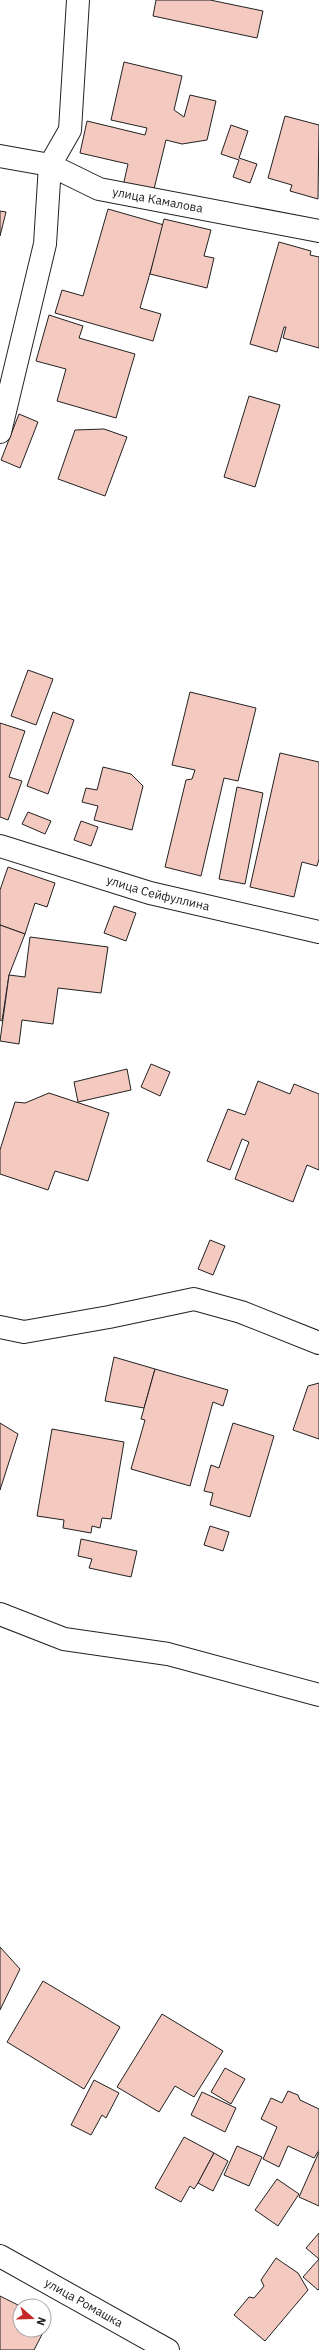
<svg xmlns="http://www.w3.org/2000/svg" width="319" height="2350" viewBox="0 0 319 2350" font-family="'IBM Plex Sans',sans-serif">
	<rect width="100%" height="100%" fill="#fff"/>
	<!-- building -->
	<g fill="#f3c9c0" stroke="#222">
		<polygon points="156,0 210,0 263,11 257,38 153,16"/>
		<polygon points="124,62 182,76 174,110 184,117 190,95 216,101 207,140 182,144 166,140 153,193 123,186 128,164 80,153 87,121 145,135 147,128 111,120"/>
		<polygon points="285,116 319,125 318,199 290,191 292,185 268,178"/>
		<polygon points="231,125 248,131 239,158 257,164 250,183 233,177 239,160 221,154"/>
		<polygon points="108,209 164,225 140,308 161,314 153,341 55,313 62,290 83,296"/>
		<polygon points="0,211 6,212 0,236"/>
		<polygon points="164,219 211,230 204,256 214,258 207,288 150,274"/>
		<polygon points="279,242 311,251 310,255 319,257 319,348 283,338 286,327 284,327 277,352 250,344"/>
		<polygon points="49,315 83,326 79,338 135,354 116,418 57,401 66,369 36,361"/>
		<polygon points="249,396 280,405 255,487 224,477"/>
		<polygon points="19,414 38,422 20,468 1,460"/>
		<polygon points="104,429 127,437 105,496 58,479 75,430"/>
		<polygon points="28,670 53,679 36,725 11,716"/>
		<polygon points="190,692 256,708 238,781 224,778 201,876 165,867 186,780 192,779 195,770 172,765"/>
		<polygon points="53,712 74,720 48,794 27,786"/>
		<polygon points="0,723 25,731 9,777 22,781 8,820 0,817"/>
		<polygon points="280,753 319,762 319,859 317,866 302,862 294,897 250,887"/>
		<polygon points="103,767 131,774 143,786 132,830 94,820 98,806 82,802 86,788 97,790"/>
		<polygon points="237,787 263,793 245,884 219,879"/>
		<polygon points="28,812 51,821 45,834 22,824"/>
		<polygon points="81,821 98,827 91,846 74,840"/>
		<polygon points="8,867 55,883 47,907 35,903 25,934 0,925 0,890"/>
		<polygon points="114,906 136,913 126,941 104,933"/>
		<polygon points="0,925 25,934 9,975 2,1021 0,1020"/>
		<polygon points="30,937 108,947 101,993 58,988 53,1024 22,1020 19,1044 0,1041 9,975 25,977"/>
		<polygon points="151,1064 170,1072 160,1096 141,1087"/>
		<polygon points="127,1069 131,1090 78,1102 74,1082"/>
		<polygon points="258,1081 290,1094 294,1084 319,1094 319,1170 307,1165 293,1202 235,1179 249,1142 242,1139 230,1170 207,1161 228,1109 245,1115"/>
		<polygon points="49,1093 109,1113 88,1181 55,1171 48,1190 0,1174 0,1150 15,1102 25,1103"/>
		<polygon points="210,1240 225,1246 213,1275 198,1269"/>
		<polygon points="114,1357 155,1369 144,1408 105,1401"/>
		<polygon points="155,1369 228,1390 223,1406 213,1402 190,1486 131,1469 145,1420 141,1419"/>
		<polygon points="319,1383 319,1439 293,1430 308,1386"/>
		<polygon points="0,1423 18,1434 0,1490"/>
		<polygon points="233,1423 274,1436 250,1517 210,1505 213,1493 204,1491 211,1465 219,1468"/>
		<polygon points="52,1429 124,1442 111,1519 102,1518 100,1528 92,1526 91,1533 63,1528 64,1520 37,1516"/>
		<polygon points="210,1526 229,1532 223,1551 204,1545"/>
		<polygon points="81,1539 137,1551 131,1577 89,1568 92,1559 78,1556"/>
		<polygon points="0,1947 20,1969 0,2010"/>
		<polygon points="43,1981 120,2027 84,2089 7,2042"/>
		<polygon points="162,2014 223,2051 194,2097 175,2086 159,2112 117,2087"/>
		<polygon points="225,2068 245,2079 231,2104 211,2092"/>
		<polygon points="94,2080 119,2093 106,2118 102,2115 91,2135 71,2125"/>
		<polygon points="288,2091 298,2095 300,2100 319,2109 319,2150 314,2158 288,2146 279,2167 263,2159 277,2127 261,2119 271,2098 282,2103"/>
		<polygon points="202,2092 236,2108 225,2132 191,2115"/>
		<polygon points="184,2137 214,2153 198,2183 194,2189 190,2186 181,2202 155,2188"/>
		<polygon points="237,2146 262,2157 249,2186 224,2175"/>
		<polygon points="319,2152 319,2206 299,2197"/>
		<polygon points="214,2153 228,2161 213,2191 198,2183"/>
		<polygon points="277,2179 299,2194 278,2226 255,2210"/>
		<polygon points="319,2233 319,2259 306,2248"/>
		<polygon points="276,2258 298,2273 308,2290 265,2341 234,2315 249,2297 254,2298 264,2286 261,2280"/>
		<polygon points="319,2259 319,2289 318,2290 303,2277"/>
		<polygon points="0,2296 20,2306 20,2330 44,2330 44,2319 49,2321 34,2350 0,2350"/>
	</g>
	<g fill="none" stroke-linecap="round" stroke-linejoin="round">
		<defs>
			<g id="street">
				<path id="s1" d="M 0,156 L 50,165 L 99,189 L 319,231"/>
				<polyline points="0,432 45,244 50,165 70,130 78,0"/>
				<polyline points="0,1327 24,1332 109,1317 194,1299 241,1312 319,1343"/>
				<polyline points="0,1614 64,1639 168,1654 319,1695"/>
				<path id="s2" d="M 0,2256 L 168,2350"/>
			</g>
			<g id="secondary">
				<path id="s3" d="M 0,846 L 150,893 L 319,932"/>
			</g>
		</defs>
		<!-- street casing -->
		<use href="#street" stroke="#222" stroke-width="24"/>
		<!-- secondary casing -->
		<use href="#secondary" stroke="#222" stroke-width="24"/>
		<!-- street -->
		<use href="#street" stroke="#fff" stroke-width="22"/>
		<!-- secondary -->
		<use href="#secondary" stroke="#fff" stroke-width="22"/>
	</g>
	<g text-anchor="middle" stroke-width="3" stroke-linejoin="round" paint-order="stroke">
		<!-- street labels -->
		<g font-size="12" fill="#222" stroke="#fff">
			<text dy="4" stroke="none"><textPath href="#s1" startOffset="165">улица Камалова</textPath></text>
			<text dy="4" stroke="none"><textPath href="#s3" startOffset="165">улица Сейфуллина</textPath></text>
			<text dy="4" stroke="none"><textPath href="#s2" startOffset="96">улица Ромашка</textPath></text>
		</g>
	</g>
	<!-- north arrow -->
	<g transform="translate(32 2318) rotate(110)"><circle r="19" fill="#ffffff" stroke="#a7a7a7"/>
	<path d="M0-3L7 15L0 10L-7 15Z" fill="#c62828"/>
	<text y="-6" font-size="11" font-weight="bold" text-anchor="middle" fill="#222222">N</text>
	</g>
</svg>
